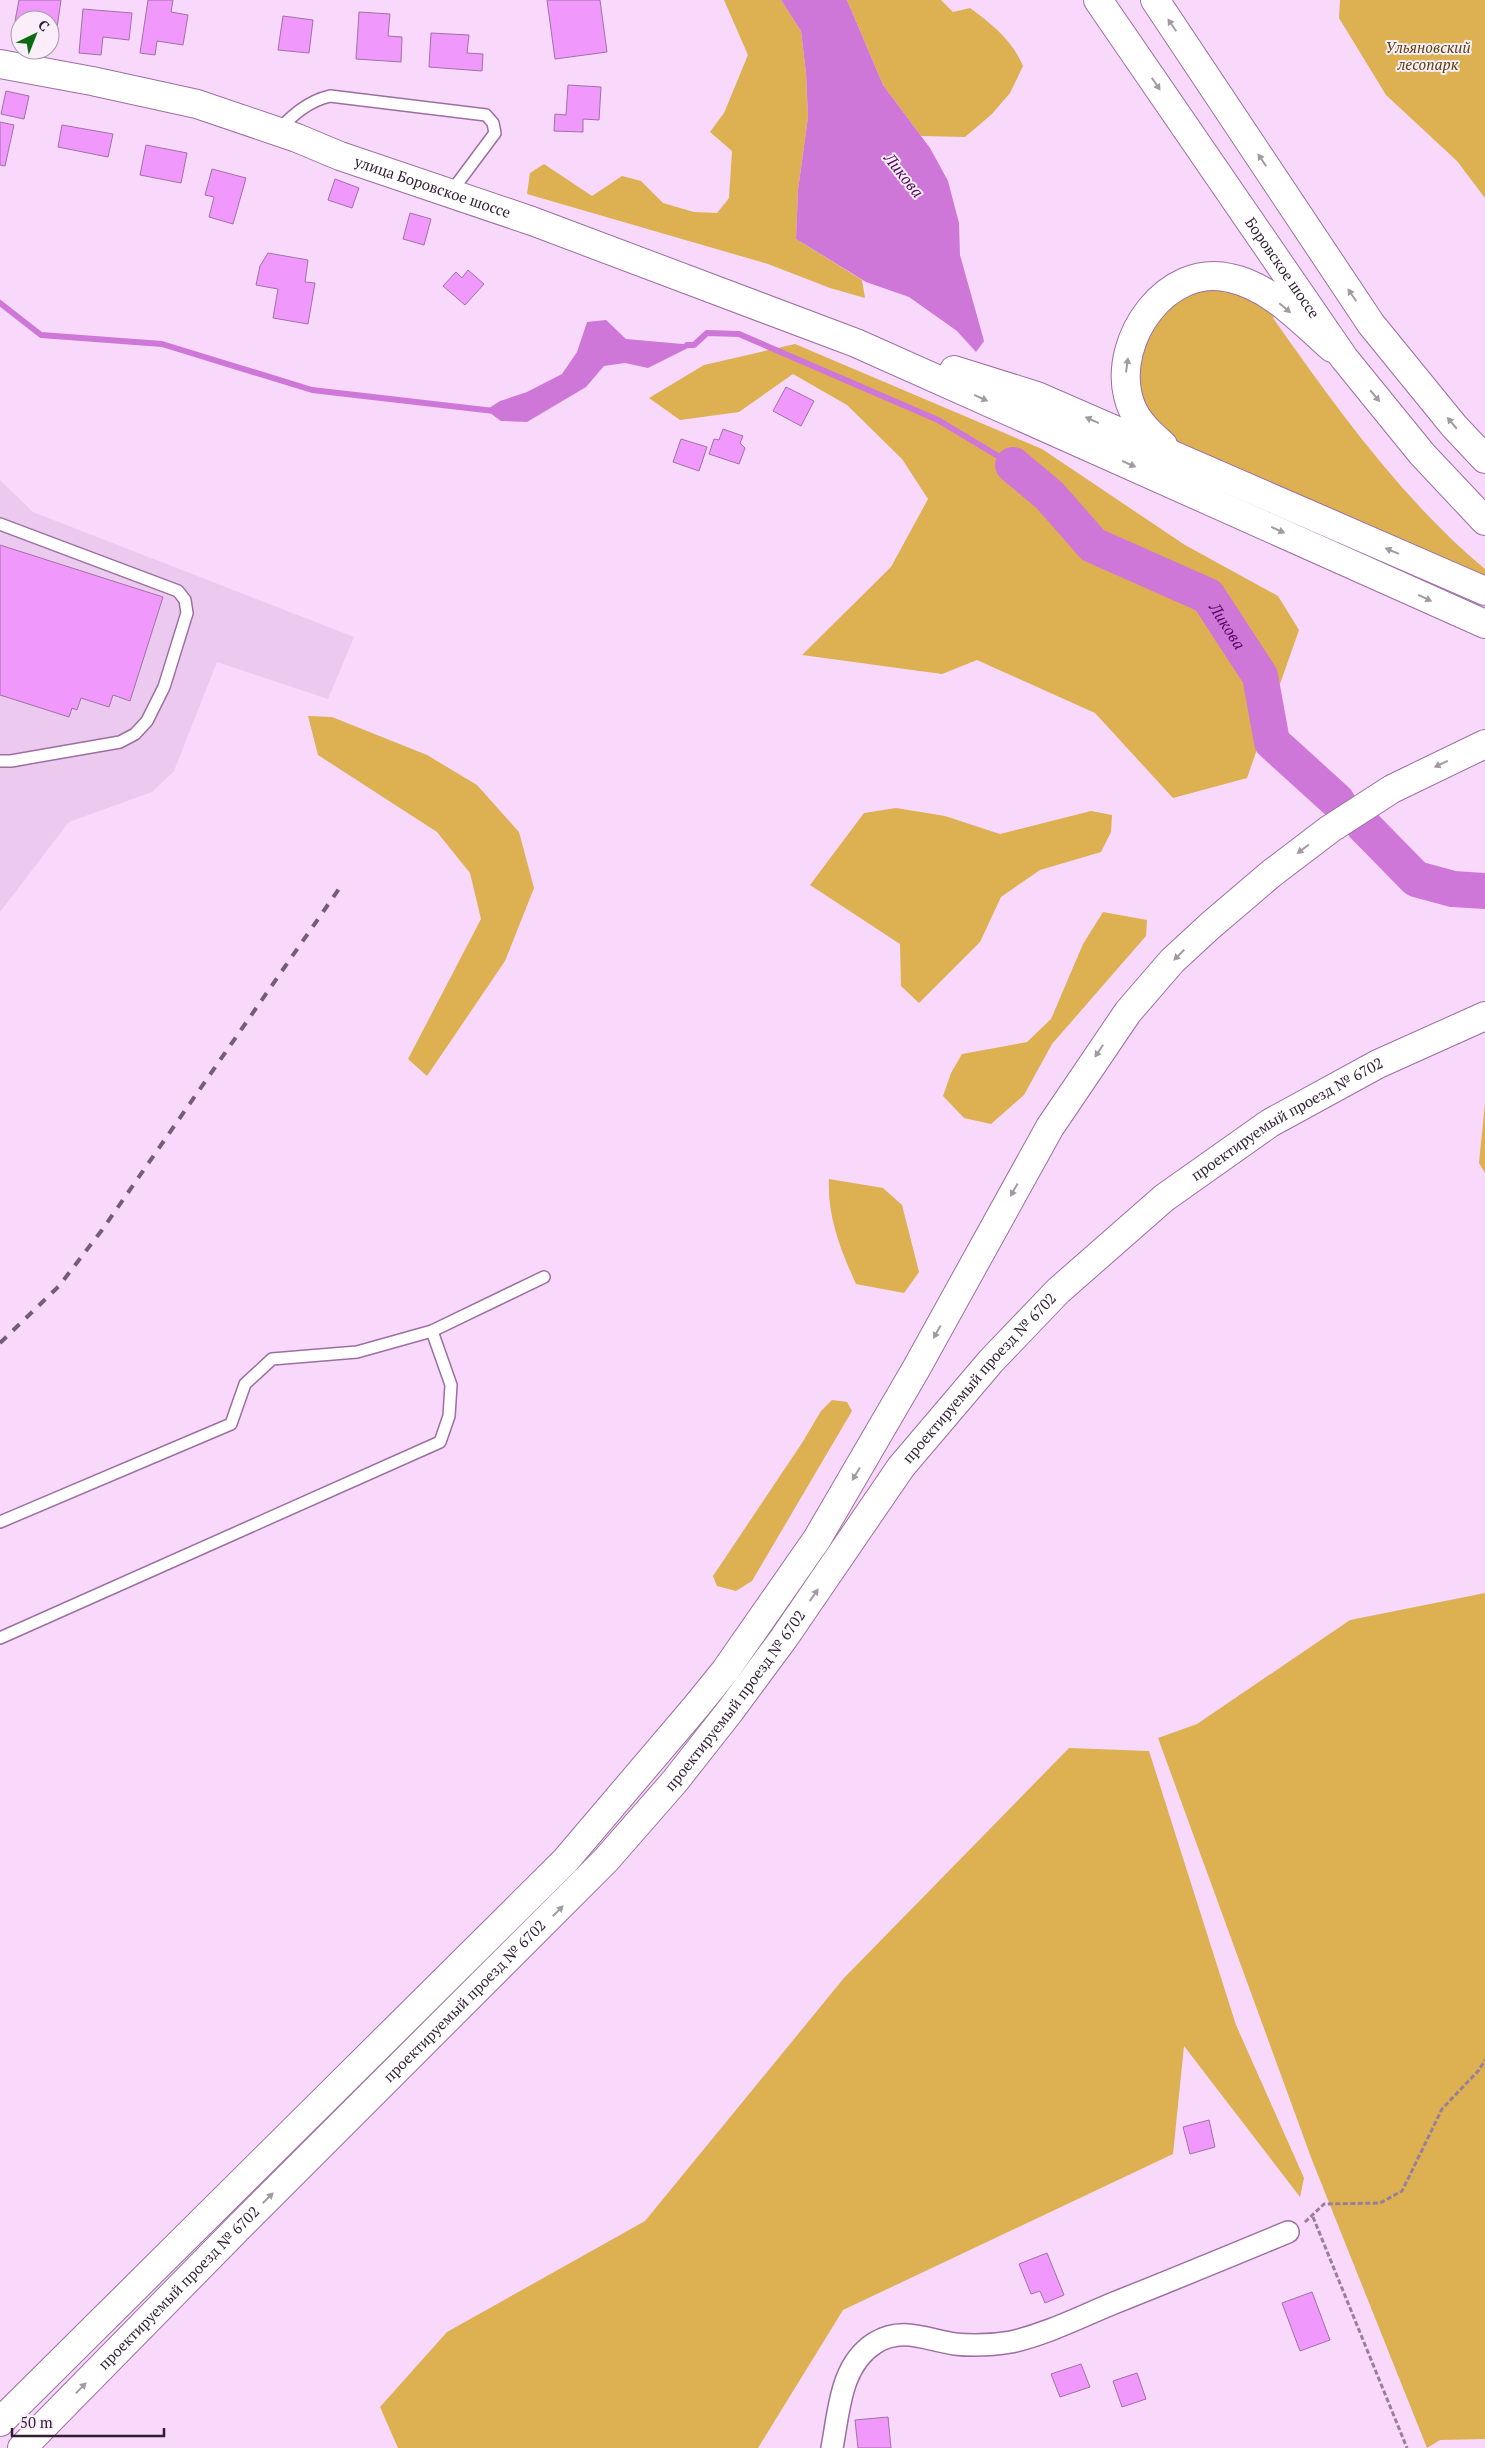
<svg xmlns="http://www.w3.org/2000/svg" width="1485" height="2448" viewBox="0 0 1485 2448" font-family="'PT Serif',serif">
	<rect width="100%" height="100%" fill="#f8d9fb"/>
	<!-- built -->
	<polygon fill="#eccaef" points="0,480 33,512 354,637 328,699 217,662 174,771 152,792 69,822 0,912"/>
	<!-- green -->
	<g fill="#ddb052">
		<polygon points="724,0 781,0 801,31 806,73 808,117 798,190 796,239 862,280 865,298 830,288 768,264 527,194 530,173 544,164 592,196 622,176 641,181 663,203 694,212 717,213 729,198 732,151 710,132 724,113 748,55"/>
		<path d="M 847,0 L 941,0 L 953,12 L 970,8 C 992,24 1012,40 1023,66 L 1010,93 L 992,114 L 965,137 L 921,136 L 883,85 Z"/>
		<polygon points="1340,0 1485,0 1485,198 1457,161 1386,95 1339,18"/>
		<path d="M 1212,289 L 1241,293 L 1276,314 L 1273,318 C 1335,406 1402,500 1485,569 L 1485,579 L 1170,440 C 1164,431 1154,422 1149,412 C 1131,378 1141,328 1172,304 C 1183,296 1199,292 1212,289 Z"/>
		<polygon points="795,344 1042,449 1185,545 1278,596 1299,630 1247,778 1173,798 1095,713 977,660 942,674 802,655 891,567 928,499 902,459 847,405 793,374 739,412 680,420 649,398 704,365"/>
		<polygon points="308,716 332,717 427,755 477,785 519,832 534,888 505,961 427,1076 408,1059 481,919 470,873 437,832 318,755"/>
		<polygon points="896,808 945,816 1000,834 1091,811 1112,815 1111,832 1101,852 1040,870 1001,897 980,942 919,1003 901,986 900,944 810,885 864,813"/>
		<polygon points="1103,912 1147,920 1146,936 1052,1044 1024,1095 991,1124 964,1118 943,1096 951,1073 962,1054 1027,1042 1051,1019 1083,944"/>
		<polygon points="1485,1103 1485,1173 1479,1163"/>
		<path d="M 829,1179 L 883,1188 L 902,1205 L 919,1272 L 904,1293 L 856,1284 C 841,1251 827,1216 829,1179 Z"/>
		<polygon points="832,1400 847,1402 852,1411 752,1581 736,1591 717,1586 713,1576 802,1443 821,1411"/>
		<polygon points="1485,1593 1485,2439 1440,2440 1427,2448 1312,2160 1158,1738 1197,1724 1350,1620"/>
		<polygon points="1069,1748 1149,1751 1236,2025 1304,2178 1300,2197 1184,2046 1173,2154 843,2310 758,2448 398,2448 380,2407 447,2332 645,2221 844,1978"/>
	</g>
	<!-- water -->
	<g fill="#ce77d9">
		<polygon points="781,0 847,0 883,85 930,148 948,181 959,223 960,255 984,341 976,352 957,331 909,297 866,282 796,239 798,190 808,117 806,73 801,31"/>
		<polygon points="606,320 626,339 694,345 648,368 625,363 604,366 586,387 527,422 501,421 486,410 500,401 527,392 562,374 577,352 587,322"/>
	</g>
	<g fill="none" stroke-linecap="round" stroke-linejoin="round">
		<!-- stream -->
		<g stroke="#ce77d9" stroke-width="6">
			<polyline points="0,303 41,335 162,344 312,390 494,411"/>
			<polyline points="687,345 694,345 707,333 739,334 938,420 1013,465"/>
		</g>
		<!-- river -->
		<g stroke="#ce77d9" stroke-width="36">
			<path id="s1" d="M 1013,465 L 1049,495 L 1093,545 L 1208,596 L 1260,676 L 1272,742 L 1337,801"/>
			<polyline points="1364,826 1416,879 1453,889 1485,891"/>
		</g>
	</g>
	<!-- building -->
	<g fill="#f198fc" stroke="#a071a6">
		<polygon points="19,0 61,0 57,28 50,27 50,20 15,21"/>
		<polygon points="148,0 173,0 171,12 188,15 183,45 157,41 155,55 140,53"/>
		<polygon points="547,0 600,0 607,52 555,59"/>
		<polygon points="83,9 132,13 129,40 103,37 101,55 79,53"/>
		<polygon points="359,12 390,14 388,36 402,37 401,62 356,59"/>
		<polygon points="283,16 313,20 309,53 278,50"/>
		<polygon points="431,33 469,35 467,53 483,54 482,71 429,67"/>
		<polygon points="568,85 601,87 599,120 583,119 583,132 554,131 555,114 566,115"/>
		<polygon points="6,91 29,96 24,119 1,114"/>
		<polygon points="0,122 14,125 5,166 0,165"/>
		<polygon points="62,125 113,134 108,157 58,147"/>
		<polygon points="146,145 187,153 181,183 140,175"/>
		<polygon points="212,169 246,178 233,224 209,217 214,197 205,195"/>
		<polygon points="335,179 359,188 352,208 328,200"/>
		<polygon points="410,213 431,219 424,245 403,239"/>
		<polygon points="268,253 308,260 305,282 315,283 308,324 273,318 278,289 256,285 260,266"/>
		<polygon points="468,270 484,284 465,305 443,286 456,272 462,278"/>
		<polygon points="786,387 814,401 801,426 773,411"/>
		<polygon points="723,429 743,436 740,443 745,448 739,464 709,454 714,439 719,440"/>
		<polygon points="681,439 707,447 699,471 673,462"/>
		<polygon points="0,545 163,597 130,701 113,695 109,707 81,698 77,710 72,708 69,717 0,695"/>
		<polygon points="1209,2120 1215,2147 1190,2154 1183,2127"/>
		<polygon points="1047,2253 1064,2295 1045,2303 1040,2291 1031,2294 1019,2264"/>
		<polygon points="1312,2292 1330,2340 1300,2351 1282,2303"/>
		<polygon points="1081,2364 1090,2387 1060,2397 1051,2374"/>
		<polygon points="1137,2373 1146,2399 1122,2407 1113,2381"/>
		<polygon points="888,2417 891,2448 858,2448 855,2420"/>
	</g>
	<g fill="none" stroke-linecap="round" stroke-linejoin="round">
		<defs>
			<g id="lane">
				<path d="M 277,131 C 293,115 308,101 330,96 L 486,115 L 493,123 L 495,133 L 451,192"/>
				<polyline points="0,524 178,591 185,600 187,613 164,687 147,721 135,734 120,742 11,761 0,761"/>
				<polyline points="0,1522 231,1424 245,1384 272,1359 357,1352 432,1331 544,1277"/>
				<polyline points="0,1638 440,1442 449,1416 451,1385 432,1331"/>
			</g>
			<path id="street" d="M 832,2448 C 839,2412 840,2365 875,2343 C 902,2326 927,2340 955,2344 C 973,2346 993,2345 1011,2342 C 1047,2334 1080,2317 1114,2303 C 1172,2280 1230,2256 1288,2232"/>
			<g id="secondary">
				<path id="s2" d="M 0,64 L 92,81 L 197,104 L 297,138 L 340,156 L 532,221 L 856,343 L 1485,624"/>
				<polyline points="954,370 1037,396 1485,591"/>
				<path d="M 1163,445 C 1147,431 1133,418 1128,396 C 1114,339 1166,263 1230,278 C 1270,286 1302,322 1332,348"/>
				<polyline points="0,2422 565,1861 695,1708 725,1671 817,1539 916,1369 1050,1127 1128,1012 1172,961 1211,925 1272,873 1330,829 1392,789 1485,744"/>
				<path id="s3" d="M 22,2448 L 241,2225 L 606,1860 L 675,1781 L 730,1711 L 784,1638 L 901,1467 L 991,1361 L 1058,1291 L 1164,1198 L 1270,1123 L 1378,1064 L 1485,1016"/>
			</g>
			<g id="primary">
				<path id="s4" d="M 1098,0 L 1344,358 L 1422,454 L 1485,521"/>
				<polyline points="1155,0 1371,324 1454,426 1485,459"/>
			</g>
		</defs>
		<!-- lane casing -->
		<use href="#lane" stroke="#9d6ea3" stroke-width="14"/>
		<!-- street casing -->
		<use href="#street" stroke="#9d6ea3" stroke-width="24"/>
		<!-- secondary casing -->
		<use href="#secondary" stroke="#9d6ea3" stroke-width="30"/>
		<!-- primary casing -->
		<use href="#primary" stroke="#9d6ea3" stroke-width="30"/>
		<!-- path -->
		<g stroke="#987f9b" stroke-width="3" stroke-dasharray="5 2.5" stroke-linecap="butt">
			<polyline points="1313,2217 1407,2448"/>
			<polyline points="1305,2222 1324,2204 1380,2203 1402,2191 1442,2109 1479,2070 1485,2060"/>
		</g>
		<!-- lane -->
		<use href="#lane" stroke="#fff" stroke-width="11"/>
		<!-- street -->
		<use href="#street" stroke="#fff" stroke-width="21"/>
		<!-- secondary -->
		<use href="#secondary" stroke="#fff" stroke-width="28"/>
		<!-- primary -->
		<use href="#primary" stroke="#fff" stroke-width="28"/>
		<!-- rail -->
		<polyline stroke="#745d77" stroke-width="4" stroke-dasharray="9 9" stroke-linecap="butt" points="0,1343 59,1286 102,1230 341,886"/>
	</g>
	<!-- one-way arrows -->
	<defs><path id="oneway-solid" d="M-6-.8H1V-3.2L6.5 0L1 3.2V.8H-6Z" transform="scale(1.25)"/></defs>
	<g fill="#a39aa4">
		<use href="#oneway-solid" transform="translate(1172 25) rotate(-124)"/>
		<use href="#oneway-solid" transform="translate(1156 84) rotate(56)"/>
		<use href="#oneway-solid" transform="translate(1262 160) rotate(-124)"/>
		<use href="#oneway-solid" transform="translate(1352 295) rotate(-124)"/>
		<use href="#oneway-solid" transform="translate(1285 308) rotate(40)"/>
		<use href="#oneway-solid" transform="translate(1127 365) rotate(-82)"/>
		<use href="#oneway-solid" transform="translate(1375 396) rotate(50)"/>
		<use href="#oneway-solid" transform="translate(981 398) rotate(24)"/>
		<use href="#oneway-solid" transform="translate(1092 420) rotate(-156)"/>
		<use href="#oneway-solid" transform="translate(1452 423) rotate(-130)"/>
		<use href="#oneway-solid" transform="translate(1129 464) rotate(24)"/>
		<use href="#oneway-solid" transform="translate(1278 530) rotate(24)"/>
		<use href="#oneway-solid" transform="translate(1392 551) rotate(-157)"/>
		<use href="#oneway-solid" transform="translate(1425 598) rotate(25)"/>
		<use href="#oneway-solid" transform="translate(1441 764) rotate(155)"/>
		<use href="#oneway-solid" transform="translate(1303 849) rotate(143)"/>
		<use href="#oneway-solid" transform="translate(1179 955) rotate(135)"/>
		<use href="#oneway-solid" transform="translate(1099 1051) rotate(124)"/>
		<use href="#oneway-solid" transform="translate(1014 1190) rotate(119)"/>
		<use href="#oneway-solid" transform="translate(937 1332) rotate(119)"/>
		<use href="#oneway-solid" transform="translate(856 1474) rotate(121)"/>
		<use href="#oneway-solid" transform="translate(814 1595) rotate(-55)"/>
		<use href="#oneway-solid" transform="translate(558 1911) rotate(-45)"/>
		<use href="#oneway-solid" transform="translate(268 2198) rotate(-45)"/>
		<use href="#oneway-solid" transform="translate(81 2388) rotate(-46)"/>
	</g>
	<g text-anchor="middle" stroke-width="4" stroke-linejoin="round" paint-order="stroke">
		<!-- park labels -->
		<g font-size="15" font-style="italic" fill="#5a4206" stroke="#f9eefa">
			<text x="1428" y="53">Ульяновский<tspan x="1428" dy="17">лесопарк</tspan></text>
		</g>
		<!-- street labels -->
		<g font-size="15" fill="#321e34" stroke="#f9eefa">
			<text dy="5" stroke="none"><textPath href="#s2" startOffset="451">улица Боровское шоссе</textPath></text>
			<text dy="5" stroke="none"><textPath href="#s4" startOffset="325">Боровское шоссе</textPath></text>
			<text dy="5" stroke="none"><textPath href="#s3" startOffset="1844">проектируемый проезд № 6702</textPath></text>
			<text dy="5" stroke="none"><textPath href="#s3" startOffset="1439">проектируемый проезд № 6702</textPath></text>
			<text dy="5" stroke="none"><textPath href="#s3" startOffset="1034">проектируемый проезд № 6702</textPath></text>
			<text dy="5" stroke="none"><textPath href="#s3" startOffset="629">проектируемый проезд № 6702</textPath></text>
			<text dy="5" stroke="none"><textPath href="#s3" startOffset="224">проектируемый проезд № 6702</textPath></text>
		</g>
		<!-- water labels -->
		<g font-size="16" font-style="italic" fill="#570061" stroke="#f9eefa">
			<text transform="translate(904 175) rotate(51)" y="6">Ликова</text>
			<text dy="6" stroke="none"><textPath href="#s1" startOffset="275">Ликова</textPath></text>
		</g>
	</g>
	<!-- north arrow -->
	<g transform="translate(35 35) rotate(43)"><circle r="24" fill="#f9eefa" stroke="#a99bab"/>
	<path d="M0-4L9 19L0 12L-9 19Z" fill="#0c6811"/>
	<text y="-8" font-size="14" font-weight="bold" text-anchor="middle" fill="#321e34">С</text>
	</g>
	<!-- scale -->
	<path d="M12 2428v8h152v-8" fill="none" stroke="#321e34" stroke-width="2.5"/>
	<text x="20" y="2428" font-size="15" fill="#321e34" stroke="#f9eefa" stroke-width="4" paint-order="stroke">50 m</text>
</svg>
